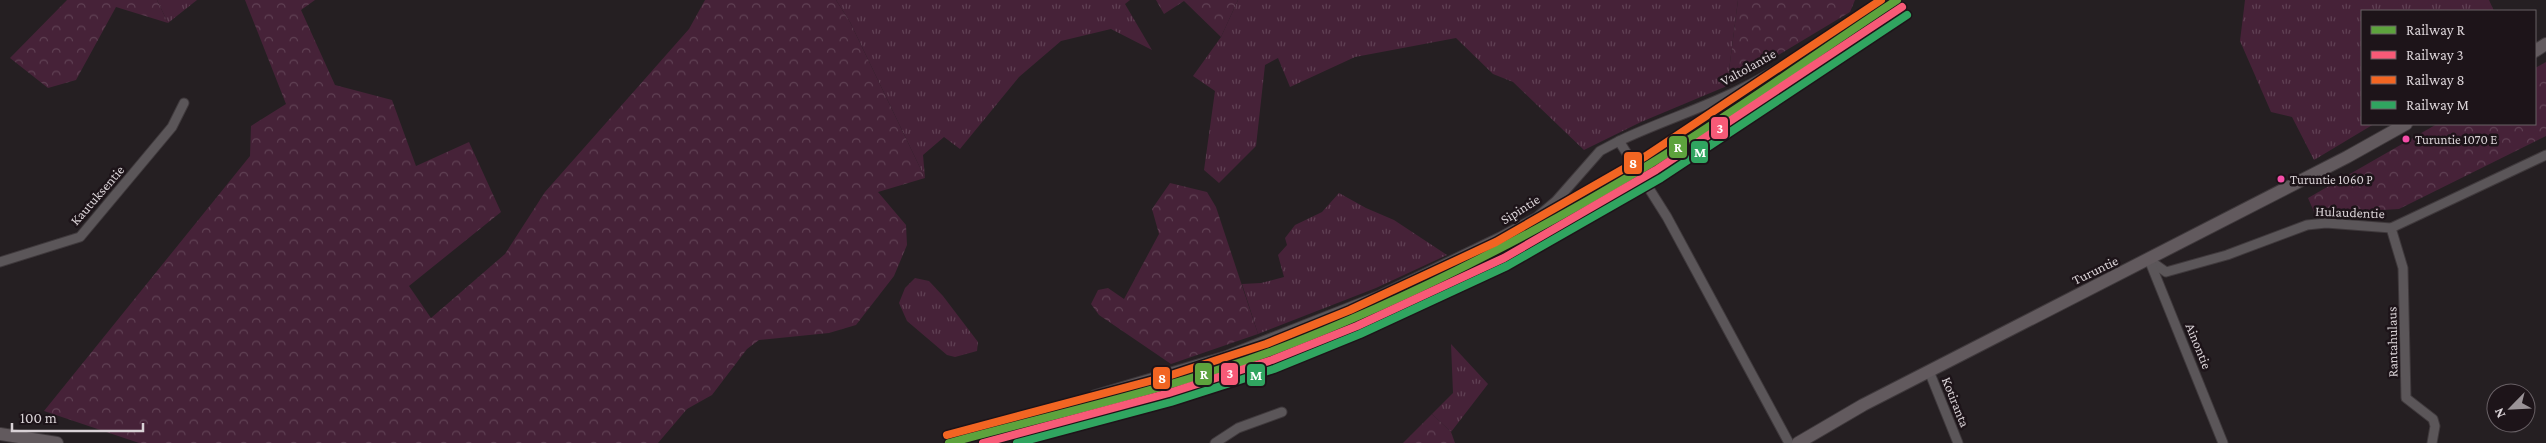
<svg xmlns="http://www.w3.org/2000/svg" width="2546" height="443" viewBox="0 0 2546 443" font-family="'Crimson Pro',serif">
	<defs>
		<pattern id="grass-tufts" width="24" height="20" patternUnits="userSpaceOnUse" patternTransform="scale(1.25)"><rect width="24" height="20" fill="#462238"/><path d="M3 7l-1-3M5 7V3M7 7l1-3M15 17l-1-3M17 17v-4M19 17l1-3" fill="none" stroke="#604154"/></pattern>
		<pattern id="forest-crowns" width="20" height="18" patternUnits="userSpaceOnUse" patternTransform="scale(1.25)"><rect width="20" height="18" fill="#462238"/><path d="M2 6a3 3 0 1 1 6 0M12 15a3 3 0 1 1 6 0" fill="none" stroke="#604154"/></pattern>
	</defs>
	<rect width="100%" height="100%" fill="#251f22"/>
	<!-- grass -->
	<g fill="url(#grass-tufts)">
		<polygon points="157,0 197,0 168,23"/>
		<polygon points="836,0 1130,0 1125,4 1152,50 1111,29 1061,41 1019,77 960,149 944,137 923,155 925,178 850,22"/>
		<polygon points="1238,0 1738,0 1727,86 1641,122 1584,150 1513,82 1493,74 1456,38 1355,57 1290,87 1278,58 1265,65 1256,146 1219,183 1204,170 1215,91 1193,76 1221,37"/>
		<polygon points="2245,0 2489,0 2494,11 2362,11 2362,124 2374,124 2314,160 2292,117 2271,112 2240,41"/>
		<polygon points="1339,193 1366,208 1394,220 1447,255 1376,288 1258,334 1242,284 1261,283 1284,277 1278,255 1287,245 1285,238 1295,225 1322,212"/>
		<polygon points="915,278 929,281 943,296 978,342 977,351 955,357 947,355 907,321 899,303 905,288"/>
		<polygon points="1451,344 1488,384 1451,432 1432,414 1453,393"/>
	</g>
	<!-- forest -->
	<g fill="url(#forest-crowns)">
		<polygon points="67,0 157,0 168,23 116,7 76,80 48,88 10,58"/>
		<polygon points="245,0 315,0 301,10 335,85 392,100 416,166 469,142 501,212 409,286 431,318 505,254 545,192 689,29 705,0 836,0 850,22 925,178 878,192 906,225 907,245 894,276 856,325 829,333 759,340 747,349 712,395 687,409 658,443 139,443 44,411 250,156 251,126 286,104"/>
		<polygon points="1156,0 1238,0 1221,37 1184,1 1164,14"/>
		<polygon points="1738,0 1855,0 1850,12 1727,86"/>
		<polygon points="2546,62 2546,136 2399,209 2315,214 2308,198 2437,124 2535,124 2535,68"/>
		<polygon points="1170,183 1207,192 1216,207 1258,334 1171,364 1099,315 1091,304 1098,290 1108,288 1124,299 1159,234 1152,209"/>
		<polygon points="1432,414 1451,432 1455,443 1403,443"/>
	</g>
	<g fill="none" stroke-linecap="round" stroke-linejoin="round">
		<defs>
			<g id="street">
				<path d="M 1619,141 C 1659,122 1701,109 1741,89 C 1790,64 1837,31 1882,0"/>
				<polyline points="2391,228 2403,268 2406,398 2433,419 2435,426 2432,443"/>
				<polyline points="2149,260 2166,272 2227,255 2307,225 2326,223 2391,228 2546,155"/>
				<polyline points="0,262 80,237 172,127 184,103"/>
				<polyline points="2150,262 2223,443"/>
				<polyline points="1929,371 1958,443"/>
				<polyline points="1094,395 1225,356 1380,295 1500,237 1537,217 1556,201 1600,151 1619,141 1667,217 1789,443"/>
				<polyline points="1215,443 1238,428 1282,412"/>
			</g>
			<g id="secondary">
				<polyline points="2535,51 2546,44"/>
				<polyline points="0,434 57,443"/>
				<polyline points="1798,443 1863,405 2347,157 2406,124"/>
			</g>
		</defs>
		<!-- street casing -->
		<use href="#street" stroke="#3f393c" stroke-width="11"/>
		<!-- secondary casing -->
		<use href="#secondary" stroke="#3f393c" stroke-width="14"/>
		<!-- street -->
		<use href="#street" stroke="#5b5659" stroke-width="9"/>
		<!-- secondary -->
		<use href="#secondary" stroke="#625a5e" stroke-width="12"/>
		<defs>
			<path id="rail-1" d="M 949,443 C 1056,414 1166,390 1270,352 C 1402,302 1529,237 1650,164 C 1734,113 1815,54 1897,0"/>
			<polyline id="rail-2" points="983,443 1169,393 1272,360 1357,326 1504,258 1656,170 1902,7"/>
			<polyline id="rail-3" points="947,435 1165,377 1266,344 1350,310 1496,242 1646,156 1881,0"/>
			<polyline id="rail-4" points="1017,443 1171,402 1274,369 1360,334 1507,266 1661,178 1907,15"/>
		</defs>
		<!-- rail-1 casing -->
		<use href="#rail-1" stroke="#1d1419" stroke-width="11"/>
		<!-- rail-2 casing -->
		<use href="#rail-2" stroke="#1d1419" stroke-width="11"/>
		<!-- rail-3 casing -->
		<use href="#rail-3" stroke="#1d1419" stroke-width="11"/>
		<!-- rail-4 casing -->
		<use href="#rail-4" stroke="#1d1419" stroke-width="11"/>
		<!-- rail-1 -->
		<use href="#rail-1" stroke="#5da33d" stroke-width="8"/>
		<!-- rail-2 -->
		<use href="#rail-2" stroke="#f75a77" stroke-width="8"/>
		<!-- rail-3 -->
		<use href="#rail-3" stroke="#f26522" stroke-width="8"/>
		<!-- rail-4 -->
		<use href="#rail-4" stroke="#30a560" stroke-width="8"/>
	</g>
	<!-- markers -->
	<g fill="#f54da8" stroke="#1d1419" stroke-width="2">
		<circle cx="2406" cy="139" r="4.5"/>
		<circle cx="2281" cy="179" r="4.5"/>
	</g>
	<g text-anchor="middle" stroke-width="5" stroke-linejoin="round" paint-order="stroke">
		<!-- bus labels -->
		<g font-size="13" fill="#d9d2d6" stroke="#1d1419" text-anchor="start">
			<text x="2415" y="144">Turuntie 1070 E</text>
			<text x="2290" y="184">Turuntie 1060 P</text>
		</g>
		<!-- street labels -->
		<g font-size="14" fill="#d9d2d6" stroke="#1d1419">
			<text transform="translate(1748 67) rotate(-29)" y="5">Valtolantie</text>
			<text transform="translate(97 195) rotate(-49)" y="5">Kautuksentie</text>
			<text transform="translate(1520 209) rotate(-32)" y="5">Sipintie</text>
			<text transform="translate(2350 212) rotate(2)" y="5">Hulaudentie</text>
			<text transform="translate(2095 270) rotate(-26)" y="5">Turuntie</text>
			<text transform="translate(2392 342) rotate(-91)" y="5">Rantahulaus</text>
			<text transform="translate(2199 346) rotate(68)" y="5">Ainontie</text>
			<text transform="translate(1956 402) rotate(68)" y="5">Kotiranta</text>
		</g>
	</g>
	<g stroke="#1d1419" stroke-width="2">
		<rect x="1710" y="116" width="19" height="24" rx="5" fill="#f75a77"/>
		<rect x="1668" y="135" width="20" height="24" rx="5" fill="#5da33d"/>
		<rect x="1690" y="140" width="19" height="24" rx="5" fill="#30a560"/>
		<rect x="1623" y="151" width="20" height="24" rx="5" fill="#f26522"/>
		<rect x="1220" y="362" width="19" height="24" rx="5" fill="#f75a77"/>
		<rect x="1194" y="362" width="19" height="24" rx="5" fill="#5da33d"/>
		<rect x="1246" y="363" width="20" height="24" rx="5" fill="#30a560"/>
		<rect x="1152" y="366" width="19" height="24" rx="5" fill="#f26522"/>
	</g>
	<g font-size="14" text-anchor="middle" font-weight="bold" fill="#fff">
		<text x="1720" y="133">3</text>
		<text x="1678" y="152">R</text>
		<text x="1700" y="157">M</text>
		<text x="1633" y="168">8</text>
		<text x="1230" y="378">3</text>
		<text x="1204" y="379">R</text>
		<text x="1256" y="380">M</text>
		<text x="1162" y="383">8</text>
	</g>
	<!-- legend -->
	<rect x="2361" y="10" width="175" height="115" fill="#1d1419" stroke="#686065"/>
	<rect x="2371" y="26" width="25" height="8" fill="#5da33d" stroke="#686065"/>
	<text x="2406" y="35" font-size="15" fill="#d9d2d6">Railway R</text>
	<rect x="2371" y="51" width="25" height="8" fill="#f75a77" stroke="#686065"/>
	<text x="2406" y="60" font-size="15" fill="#d9d2d6">Railway 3</text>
	<rect x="2371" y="76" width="25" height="8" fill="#f26522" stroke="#686065"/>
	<text x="2406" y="85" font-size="15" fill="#d9d2d6">Railway 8</text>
	<rect x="2371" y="101" width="25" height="8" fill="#30a560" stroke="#686065"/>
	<text x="2406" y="110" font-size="15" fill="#d9d2d6">Railway M</text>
	<!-- north arrow -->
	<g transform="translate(2511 408) rotate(246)"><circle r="24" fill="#1d1419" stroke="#686065"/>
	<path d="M0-4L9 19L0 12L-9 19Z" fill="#9a9397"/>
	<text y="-8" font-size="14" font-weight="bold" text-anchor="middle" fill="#d9d2d6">N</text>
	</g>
	<!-- scale -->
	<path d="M12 423v8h131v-8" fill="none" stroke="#d9d2d6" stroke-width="2.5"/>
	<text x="20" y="423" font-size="15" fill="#d9d2d6" stroke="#1d1419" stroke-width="4" paint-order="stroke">100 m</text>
</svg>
